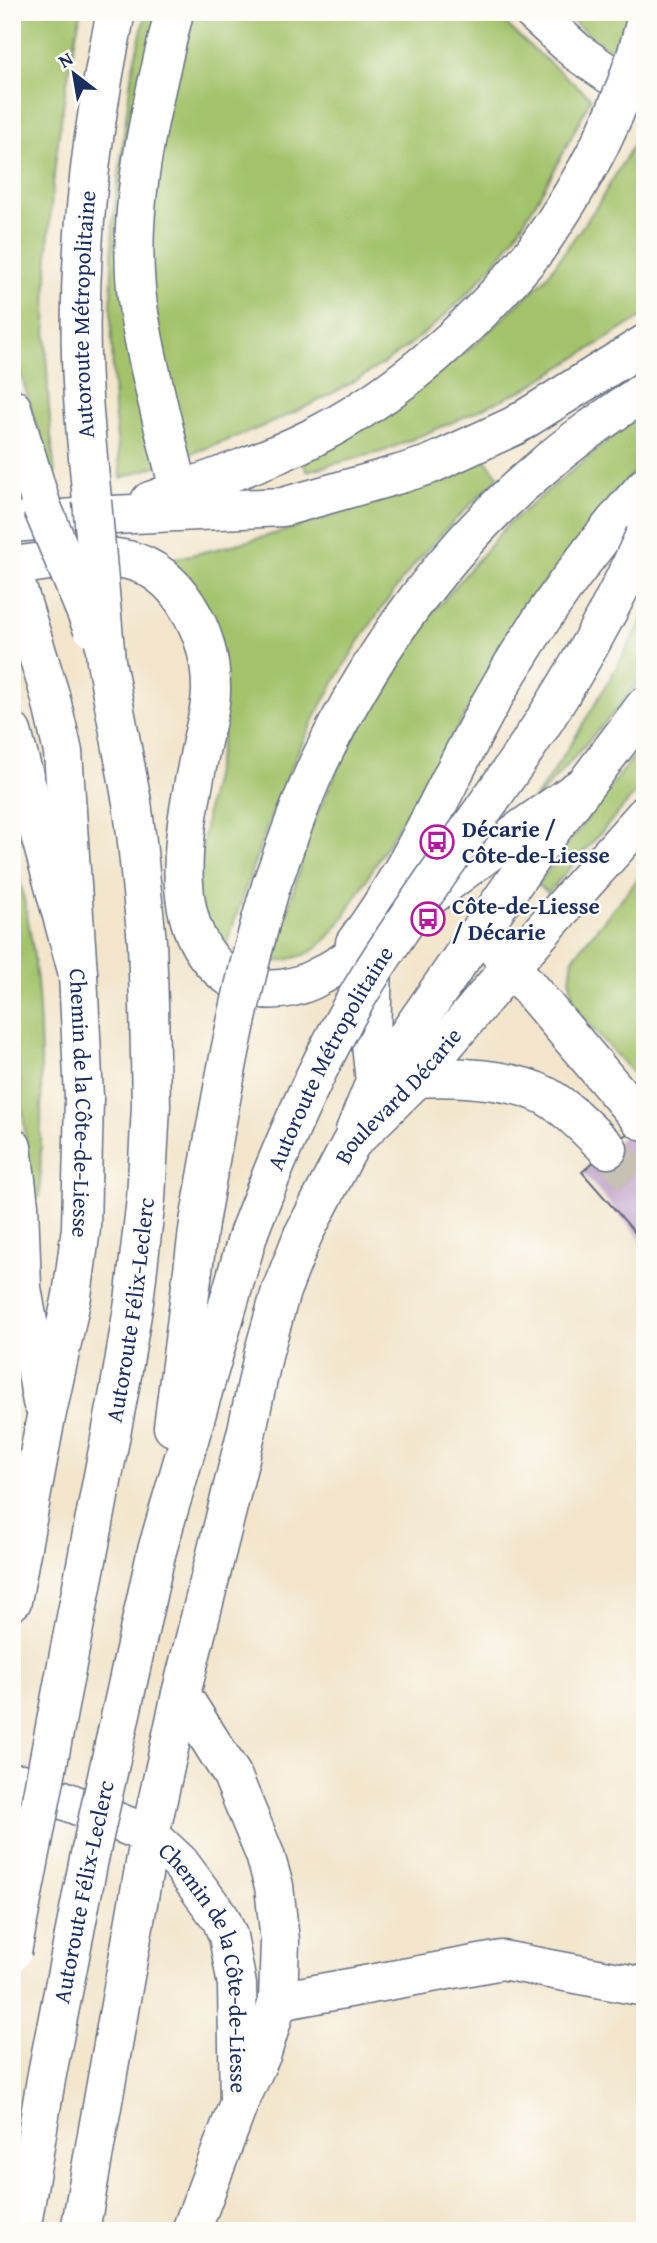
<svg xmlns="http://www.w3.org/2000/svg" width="657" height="2243" viewBox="0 0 657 2243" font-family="'Gentium Book Plus',serif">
	<rect width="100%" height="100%" fill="#fdfcf7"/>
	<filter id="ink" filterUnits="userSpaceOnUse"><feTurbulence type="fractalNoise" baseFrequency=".0143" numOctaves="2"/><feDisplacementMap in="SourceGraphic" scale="14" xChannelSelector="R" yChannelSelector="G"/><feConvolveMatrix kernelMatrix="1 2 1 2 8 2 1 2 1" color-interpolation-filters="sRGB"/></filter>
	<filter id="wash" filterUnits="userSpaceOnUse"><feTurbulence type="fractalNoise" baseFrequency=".00686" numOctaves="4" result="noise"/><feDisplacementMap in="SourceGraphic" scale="28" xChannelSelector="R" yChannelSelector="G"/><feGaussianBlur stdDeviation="1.57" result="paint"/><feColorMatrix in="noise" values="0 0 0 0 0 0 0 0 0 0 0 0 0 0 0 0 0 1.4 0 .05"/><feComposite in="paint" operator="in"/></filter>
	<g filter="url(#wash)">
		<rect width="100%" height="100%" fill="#f2e5cb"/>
		<!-- green -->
		<g fill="#a3c26a" stroke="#5f7864" stroke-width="2">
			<path d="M 12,12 L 81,12 C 47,163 37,321 55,474 L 52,476 L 12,345 Z"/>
			<path d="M 146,12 L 494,12 L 525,42 L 591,98 C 565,150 539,202 505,250 C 497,261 487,271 478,282 C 385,388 251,434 121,478 L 114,409 L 111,311 L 113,222 L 132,71 Z"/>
			<polygon points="562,12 645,12 645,74 594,39"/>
			<polygon points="642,130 645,131 645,315 527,388 455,421 384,451 307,471 301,459 410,394 473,346 545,279 597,206"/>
			<path d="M 645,410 L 645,444 L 636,470 L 609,498 L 521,621 L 344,917 C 320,949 314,956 274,962 L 310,829 L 345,754 L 391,671 L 424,623 L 508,524 Z"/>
			<path d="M 485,459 L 499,477 C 465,510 429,543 401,582 C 363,632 328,689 301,746 C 270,810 249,879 226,946 L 209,932 L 196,901 L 208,803 L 223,736 L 167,560 C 277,538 382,502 485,459 Z"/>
			<path d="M 645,615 L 645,673 L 616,710 L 522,816 C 569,752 608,685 645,615 Z"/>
			<polygon points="645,741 645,782 548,893 538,885"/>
			<path d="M 12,847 C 24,895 34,944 38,994 C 43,1062 41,1130 40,1197 L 31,1197 L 19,1069 L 12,1034 Z"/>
			<polygon points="645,870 645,1042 641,1046 645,1051 645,1087 581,1016 573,999 570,981 573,958"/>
		</g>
		<g id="blocks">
			<!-- building -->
			<polygon fill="#c0a1c9" points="645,1118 645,1244 582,1172"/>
		</g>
	</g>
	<g filter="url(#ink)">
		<use href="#blocks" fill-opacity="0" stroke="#666f84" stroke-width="2"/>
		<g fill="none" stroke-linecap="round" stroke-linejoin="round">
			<!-- minor-tunnel -->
			<polyline stroke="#c7c1b5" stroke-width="38" stroke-dasharray="38 19" stroke-linecap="butt" points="608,1149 645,1188"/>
			<defs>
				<g id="minor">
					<path d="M 174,12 C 151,110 123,212 139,313 C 150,380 169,446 184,511"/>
					<path d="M 12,566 C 49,562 92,552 128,560 C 153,566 173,583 186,604 C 203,630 211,658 211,689 C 211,707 206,724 202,741 C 188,815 157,928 231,978 C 255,994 287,992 312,980 C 355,959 400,921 437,891 C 483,855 531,822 579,789"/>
					<polyline points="481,931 641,1120"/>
					<path d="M 355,943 C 411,870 446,782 491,702 C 534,625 585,553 645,487"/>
					<polyline points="373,958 371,1044 375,1082"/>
					<path d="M 417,1078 C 455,1076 512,1078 546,1096 C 569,1109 589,1131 608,1149"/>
					<polyline points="181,1694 232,1775 265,1855 274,1886 280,1941 278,2001 262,2053 239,2103"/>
					<path id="s1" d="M 150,1835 L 180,1863 L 221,1919 L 228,1936 L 237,1985 L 239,2103 L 191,2231"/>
					<polyline points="278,2001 502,1960 645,1987"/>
				</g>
				<g id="major">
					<polyline points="12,523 112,515"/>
					<path id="s2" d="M 12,732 L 78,974 L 84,1098 L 81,1228 L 72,1296 L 45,1422 L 12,1601"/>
					<polyline points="355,1131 375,1082 540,845 645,706"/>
					<polyline points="12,1147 19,1205 22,1288 42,1402"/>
					<polyline points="12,1783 21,1783 150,1835"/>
					<path id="s3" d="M 80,2231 L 150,1835 L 181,1694 L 247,1430 L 264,1351 L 281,1291 L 303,1235 L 351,1143 L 417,1078 L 511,966 L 645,815"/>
				</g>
				<g id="highway">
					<polyline points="533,12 577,52 645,99"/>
					<polyline points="12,408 42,507"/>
					<path id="s4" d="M 92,501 C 88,453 82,405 81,357 C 78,242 92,125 116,12"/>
					<path d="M 150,501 C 204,482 259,464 310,439 C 398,395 472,327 534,252"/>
					<polyline points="112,515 283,507 400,474 429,465 514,426 645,344"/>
					<polyline points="12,571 50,695 63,752 78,974"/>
					<path d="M 271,886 C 286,845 300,802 319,762 C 373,650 446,547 542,467 C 574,439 610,415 645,391"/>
					<polyline points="173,1427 199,1223"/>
					<polyline points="156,1554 249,1232"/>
				</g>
			</defs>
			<!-- minor casing -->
			<use href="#minor" stroke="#666f84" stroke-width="41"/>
			<!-- major casing -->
			<use href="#major" stroke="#666f84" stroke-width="41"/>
			<!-- highway casing -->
			<use href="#highway" stroke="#666f84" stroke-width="41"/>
			<!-- minor -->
			<use href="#minor" stroke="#fff" stroke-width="38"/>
			<!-- major -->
			<use href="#major" stroke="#fff" stroke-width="38"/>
			<!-- highway -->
			<use href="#highway" stroke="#fff" stroke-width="38"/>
			<defs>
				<g id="highway-bridge">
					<path d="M 534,252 C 585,181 624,108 645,24"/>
					<polyline points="42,507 92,627"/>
					<path d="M 199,1223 C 219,1109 237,997 271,886"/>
					<path id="s5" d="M 249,1232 C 283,1143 321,1054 371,974 C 420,896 475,823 527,747 C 572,680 612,609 645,535"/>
					<path id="s6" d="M 12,1952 L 120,1387 L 134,1302 L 146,1199 L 151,1106 L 149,1004 L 147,942 L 137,842 L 132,802 L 106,661 L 92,501"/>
					<path id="s7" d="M 21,2231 L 46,2079 L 89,1859 L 156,1554"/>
				</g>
			</defs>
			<!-- highway-bridge casing -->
			<use href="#highway-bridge" stroke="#666f84" stroke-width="41" stroke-linecap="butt"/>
			<!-- highway-bridge -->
			<use href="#highway-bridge" stroke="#fff" stroke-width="38"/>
		</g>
	</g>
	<!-- icons -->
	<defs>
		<symbol id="bus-ring" viewBox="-11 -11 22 22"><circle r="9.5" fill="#fdfcf7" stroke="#b5179e" stroke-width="1.5"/><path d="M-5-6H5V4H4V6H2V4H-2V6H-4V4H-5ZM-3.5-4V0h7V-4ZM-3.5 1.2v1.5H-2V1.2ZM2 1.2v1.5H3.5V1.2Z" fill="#b5179e"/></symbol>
	</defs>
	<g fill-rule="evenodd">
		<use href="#bus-ring" x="418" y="823" width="38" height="38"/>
		<use href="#bus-ring" x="409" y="900" width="38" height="38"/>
	</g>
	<g text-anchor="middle" stroke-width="5" stroke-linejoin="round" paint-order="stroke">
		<!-- street labels -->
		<g font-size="23" fill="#1b2f5e" stroke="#fdfcf7">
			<text dy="8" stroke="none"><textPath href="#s4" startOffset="187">Autoroute Métropolitaine</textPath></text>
			<text dy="8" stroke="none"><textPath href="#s5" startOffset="192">Autoroute Métropolitaine</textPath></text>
			<text dy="8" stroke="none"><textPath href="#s3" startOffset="1192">Boulevard Décarie</textPath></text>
			<text dy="8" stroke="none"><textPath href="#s2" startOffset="380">Chemin de la Côte-de-Liesse</textPath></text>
			<text dy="8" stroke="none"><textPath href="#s6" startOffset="653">Autoroute Félix-Leclerc</textPath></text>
			<text dy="8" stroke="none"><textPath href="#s7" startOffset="345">Autoroute Félix-Leclerc</textPath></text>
			<text dy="8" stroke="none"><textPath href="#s1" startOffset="152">Chemin de la Côte-de-Liesse</textPath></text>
		</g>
		<!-- poi labels -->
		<g font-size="23" font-weight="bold" fill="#1b2f5e" stroke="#fdfcf7" text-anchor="start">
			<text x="462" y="837">Décarie /<tspan x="462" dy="26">Côte-de-Liesse</tspan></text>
			<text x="452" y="914">Côte-de-Liesse<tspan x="452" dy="26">/ Décarie</tspan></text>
		</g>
	</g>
	<!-- margin -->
	<rect width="657" height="2243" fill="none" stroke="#fdfcf7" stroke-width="42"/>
	<!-- north arrow -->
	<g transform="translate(74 74) rotate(329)" stroke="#fdfcf7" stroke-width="5" paint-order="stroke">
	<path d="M0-5L12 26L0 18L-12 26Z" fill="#1b2f5e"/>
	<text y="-10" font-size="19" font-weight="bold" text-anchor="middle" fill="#1b2f5e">N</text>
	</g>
</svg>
